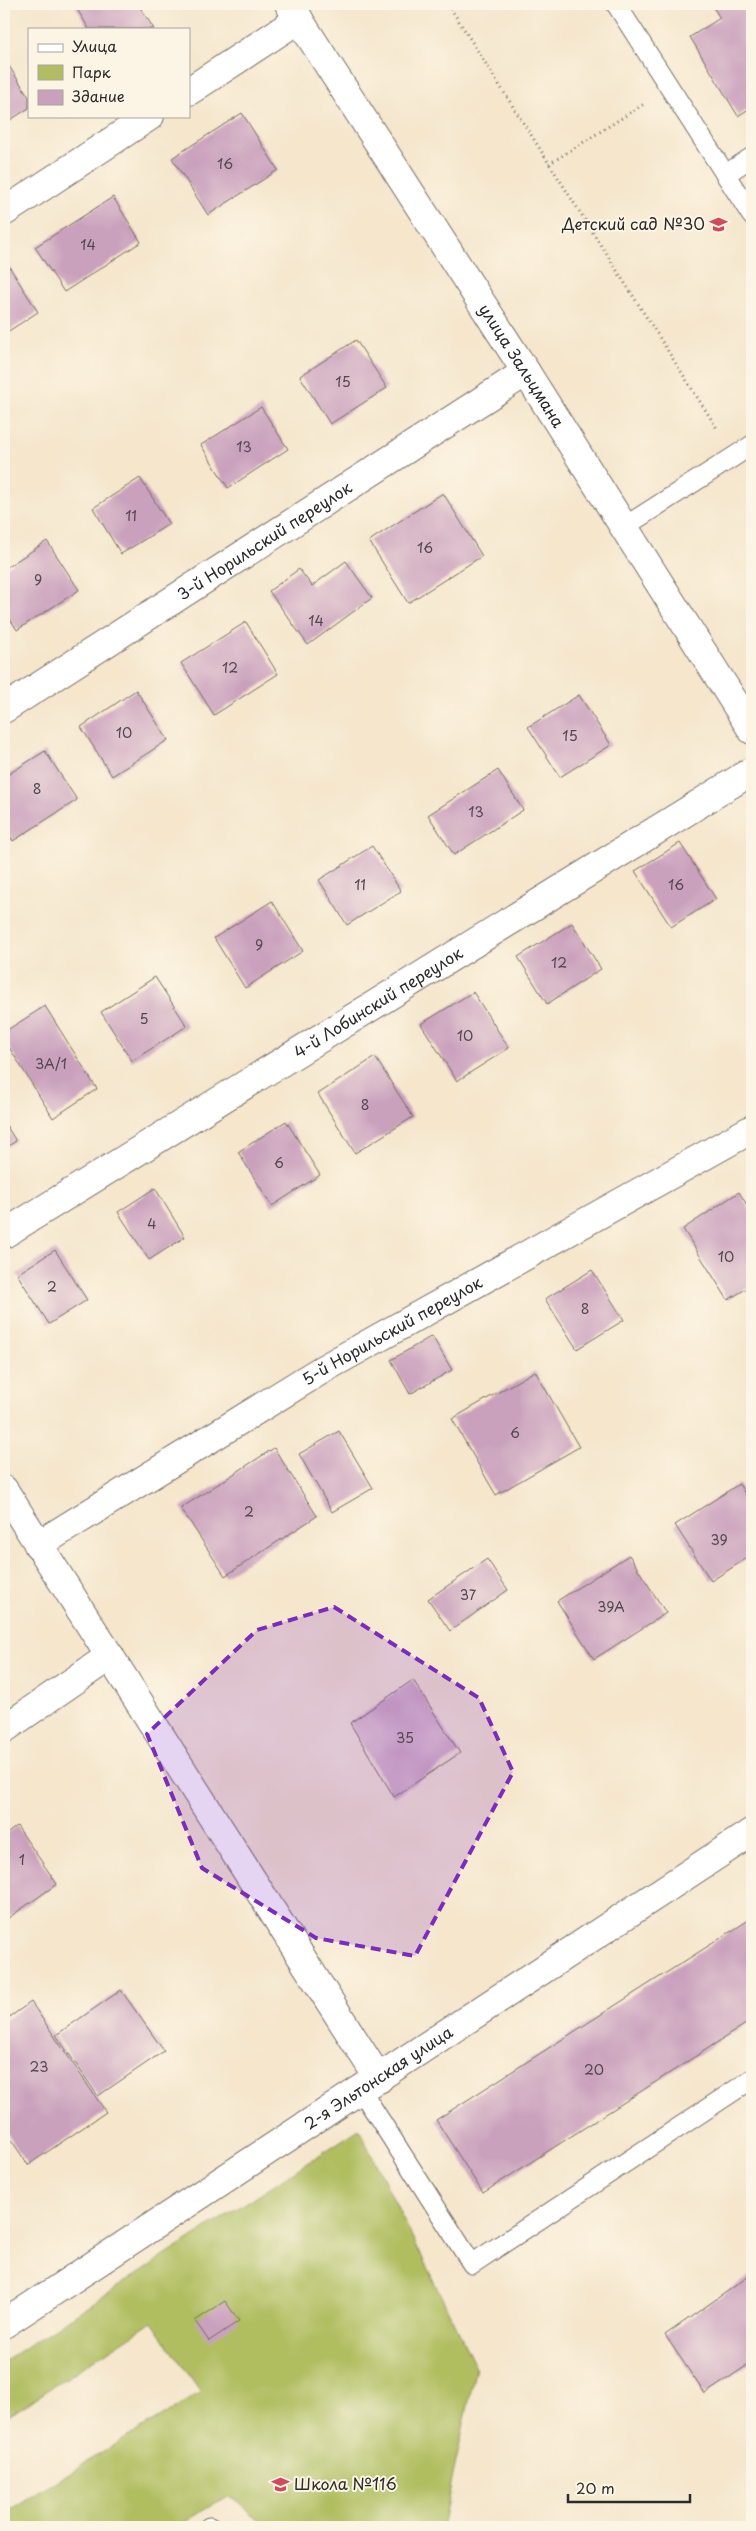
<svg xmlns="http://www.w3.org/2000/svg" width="756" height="2531" viewBox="0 0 756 2531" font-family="'Playpen Sans',sans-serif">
	<rect width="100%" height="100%" fill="#fcf5e5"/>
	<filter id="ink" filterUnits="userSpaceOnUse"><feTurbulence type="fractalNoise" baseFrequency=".02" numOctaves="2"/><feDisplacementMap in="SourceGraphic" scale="10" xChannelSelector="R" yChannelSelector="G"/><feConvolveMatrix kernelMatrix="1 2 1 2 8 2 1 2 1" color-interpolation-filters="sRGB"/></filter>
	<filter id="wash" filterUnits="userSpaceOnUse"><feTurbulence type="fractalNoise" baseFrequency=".0096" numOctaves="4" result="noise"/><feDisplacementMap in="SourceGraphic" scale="20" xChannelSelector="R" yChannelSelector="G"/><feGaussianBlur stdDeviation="1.12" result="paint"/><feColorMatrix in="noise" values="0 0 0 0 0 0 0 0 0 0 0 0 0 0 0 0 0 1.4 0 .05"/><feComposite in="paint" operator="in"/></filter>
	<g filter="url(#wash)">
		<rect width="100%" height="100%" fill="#f5e6cc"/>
		<!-- green -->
		<polygon fill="#b0be61" stroke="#6e7446" points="359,2129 476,2367 442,2527 268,2527 228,2495 177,2527 4,2527 4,2513 201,2392 152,2322 4,2419 4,2361"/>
		<g id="blocks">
			<!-- building -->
			<g fill="#caa1bd">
				<polygon points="74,4 138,4 154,29 89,29"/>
				<polygon points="711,4 752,4 752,107 738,116 690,37 720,18"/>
				<polygon points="7,63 29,97 29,108 4,124 4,65"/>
				<polygon points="242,113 278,170 208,215 172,158"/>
				<polygon points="113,197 141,242 64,292 35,247"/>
				<polygon points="5,260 38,312 4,334 4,261"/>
				<polygon points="356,340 387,388 330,424 300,376"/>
				<polygon points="261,407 288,449 228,488 201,445"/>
				<polygon points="140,478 169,524 121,554 93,508"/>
				<polygon points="443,493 482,556 408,603 369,541"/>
				<polygon points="47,541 79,590 17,630 4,609 4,569"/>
				<polygon points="346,561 372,598 308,645 269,591 299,569 312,586"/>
				<polygon points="246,622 278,674 214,715 181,663"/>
				<polygon points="136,690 168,740 112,776 81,727"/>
				<polygon points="579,695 611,745 560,777 528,727"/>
				<polygon points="45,751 77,800 13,841 4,826 4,777"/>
				<polygon points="498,770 523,810 454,855 428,815"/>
				<polygon points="680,843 716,899 671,927 635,871"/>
				<polygon points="372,846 401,891 347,925 319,880"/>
				<polygon points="272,901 303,951 245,988 214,938"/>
				<polygon points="572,923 601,969 547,1004 518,957"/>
				<polygon points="155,977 187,1026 132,1061 101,1012"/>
				<polygon points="473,992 509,1048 457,1081 421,1024"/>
				<polygon points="45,1006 97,1089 53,1118 4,1039 4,1032"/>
				<polygon points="375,1057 413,1117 355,1153 318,1094"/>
				<polygon points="286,1121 320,1175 272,1206 238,1152"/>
				<polygon points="4,1122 16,1141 4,1149"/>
				<polygon points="155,1188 185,1237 149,1260 118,1212"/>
				<polygon points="739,1192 752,1213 752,1285 728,1300 683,1229"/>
				<polygon points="55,1250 87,1300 49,1324 17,1274"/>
				<polygon points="592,1270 624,1320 577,1349 545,1299"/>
				<polygon points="432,1336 452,1370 410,1394 391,1360"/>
				<polygon points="535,1371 579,1447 496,1495 452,1419"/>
				<polygon points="339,1431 373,1488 332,1512 299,1454"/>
				<polygon points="274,1448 317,1516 225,1576 181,1508"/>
				<polygon points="739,1484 752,1505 752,1555 711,1581 675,1525"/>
				<polygon points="629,1555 666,1613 594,1659 557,1601"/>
				<polygon points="487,1559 508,1590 450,1631 428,1599"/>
				<polygon points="413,1680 460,1753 394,1797 350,1723"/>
				<polygon points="17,1826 57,1884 4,1921 4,1836"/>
				<polygon points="752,1918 752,2020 483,2193 436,2120"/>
				<polygon points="121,1990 164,2051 98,2096 56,2035"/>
				<polygon points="31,2002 106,2112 28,2165 4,2129 4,2021"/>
				<polygon points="752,2274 752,2362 705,2394 665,2335"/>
				<polygon points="225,2301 239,2321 209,2341 195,2321"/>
			</g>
		</g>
	</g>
	<g filter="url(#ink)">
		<use href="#blocks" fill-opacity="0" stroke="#726c63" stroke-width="1"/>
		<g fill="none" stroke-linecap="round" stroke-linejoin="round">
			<defs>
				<g id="service">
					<polyline points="616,4 752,216"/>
					<polyline points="726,174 752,157"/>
					<polyline points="624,527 752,445"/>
					<polyline points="361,2090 472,2264 752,2079"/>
					<polyline points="209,2527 210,2527"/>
				</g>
				<g id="minor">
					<polyline points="189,91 299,19"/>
					<polyline points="4,212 150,116"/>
					<path id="s1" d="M 4,709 L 526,372"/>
					<path id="s2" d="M 4,1234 L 752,771"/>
					<polyline points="4,1490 379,2079"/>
					<path id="s3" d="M 38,1545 L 323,1369 L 752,1129"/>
					<polyline points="4,1729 110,1656"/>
				</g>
				<g id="tertiary">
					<path id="s4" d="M 289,4 L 526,372 L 752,730"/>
					<path id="s5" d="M 4,2324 L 752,1832"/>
				</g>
			</defs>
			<!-- service casing -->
			<use href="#service" stroke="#726c63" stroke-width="21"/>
			<!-- minor casing -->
			<use href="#minor" stroke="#726c63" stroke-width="30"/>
			<!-- tertiary casing -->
			<use href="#tertiary" stroke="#726c63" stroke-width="30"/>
			<!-- path -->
			<g stroke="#726c63" stroke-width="3" stroke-dasharray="1 4" stroke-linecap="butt">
				<polyline points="448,4 718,430"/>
				<polyline points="549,164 644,104"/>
			</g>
			<!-- service -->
			<use href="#service" stroke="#fff" stroke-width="19"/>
			<!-- minor -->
			<use href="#minor" stroke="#fff" stroke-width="28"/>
			<!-- tertiary -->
			<use href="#tertiary" stroke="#fff" stroke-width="28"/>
		</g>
	</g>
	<!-- marked area -->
	<path fill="#7b2cbf" fill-opacity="0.2" stroke="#7b2cbf" stroke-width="4" stroke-dasharray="10 6" stroke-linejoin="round" d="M 334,1607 L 479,1698 L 513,1772 L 415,1956 L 316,1938 L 202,1868 L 147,1734 L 257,1630 Z"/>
	<!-- icons -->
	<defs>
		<symbol id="school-bare" viewBox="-9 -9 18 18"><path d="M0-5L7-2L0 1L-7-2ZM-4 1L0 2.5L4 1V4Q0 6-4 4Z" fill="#d1495b" stroke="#fcf5e5" stroke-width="2.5" paint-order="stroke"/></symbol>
	</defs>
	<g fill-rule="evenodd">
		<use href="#school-bare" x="706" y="212" width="25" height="25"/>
		<use href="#school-bare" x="268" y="2472" width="25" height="25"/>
	</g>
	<g text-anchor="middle" stroke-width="4" stroke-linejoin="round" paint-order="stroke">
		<!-- number labels -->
		<g font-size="14" fill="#534850">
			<text x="225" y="169">16</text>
			<text x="88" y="250">14</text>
			<text x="343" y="387">15</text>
			<text x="244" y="452">13</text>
			<text x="131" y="521">11</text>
			<text x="425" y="553">16</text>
			<text x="38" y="585">9</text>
			<text x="316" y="626">14</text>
			<text x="230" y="673">12</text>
			<text x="124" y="738">10</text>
			<text x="570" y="741">15</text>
			<text x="37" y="794">8</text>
			<text x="476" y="817">13</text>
			<text x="360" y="890">11</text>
			<text x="676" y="890">16</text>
			<text x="259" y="950">9</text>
			<text x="559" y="968">12</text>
			<text x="144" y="1024">5</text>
			<text x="465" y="1041">10</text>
			<text x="51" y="1069">3А/1</text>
			<text x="365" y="1110">8</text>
			<text x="279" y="1168">6</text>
			<text x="152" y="1229">4</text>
			<text x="726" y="1262">10</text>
			<text x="52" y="1292">2</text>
			<text x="585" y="1314">8</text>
			<text x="515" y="1438">6</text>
			<text x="249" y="1517">2</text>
			<text x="719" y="1545">39</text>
			<text x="468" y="1600">37</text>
			<text x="611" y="1612">39А</text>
			<text x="405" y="1743">35</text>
			<text x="22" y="1865">1</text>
			<text x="39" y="2072">23</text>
			<text x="594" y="2075">20</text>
		</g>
		<!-- poi labels -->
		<g font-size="16" fill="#2b2b2b" stroke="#fcf5e5" text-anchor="end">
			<text x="705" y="230">Детский сад №30</text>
			<text x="294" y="2490" text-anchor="start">Школа №116</text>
		</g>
		<!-- street labels -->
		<g font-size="16" fill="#2b2b2b" stroke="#fcf5e5">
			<text dy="6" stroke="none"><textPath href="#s4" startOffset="430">улица Зальцмана</textPath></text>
			<text dy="6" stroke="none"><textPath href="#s1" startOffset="310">3-й Норильский переулок</textPath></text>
			<text dy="6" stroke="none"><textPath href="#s2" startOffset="440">4-й Лобинский переулок</textPath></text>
			<text dy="6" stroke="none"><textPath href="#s3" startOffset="414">5-й Норильский переулок</textPath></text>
			<text dy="6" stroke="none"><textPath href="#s5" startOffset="448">2-я Эльтонская улица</textPath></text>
		</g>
	</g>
	<!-- margin -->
	<rect width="756" height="2531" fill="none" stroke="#fcf5e5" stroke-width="20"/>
	<!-- legend -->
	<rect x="28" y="28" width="162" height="90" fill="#fcf5e5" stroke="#a8a49b"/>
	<rect x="38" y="44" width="25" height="8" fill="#ffffff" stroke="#a8a49b"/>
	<text x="72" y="52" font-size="15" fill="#2b2b2b">Улица</text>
	<rect x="38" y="65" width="25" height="15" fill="#b0be61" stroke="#a8a49b"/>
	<text x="72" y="78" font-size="15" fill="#2b2b2b">Парк</text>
	<rect x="38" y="90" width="25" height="15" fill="#caa1bd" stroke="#a8a49b"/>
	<text x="72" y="102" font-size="15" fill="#2b2b2b">Здание</text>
	<!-- scale -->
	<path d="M568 2494v8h122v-8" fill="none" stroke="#2b2b2b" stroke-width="2.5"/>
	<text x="576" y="2494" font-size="15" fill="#2b2b2b" stroke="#fcf5e5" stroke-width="4" paint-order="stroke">20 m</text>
</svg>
